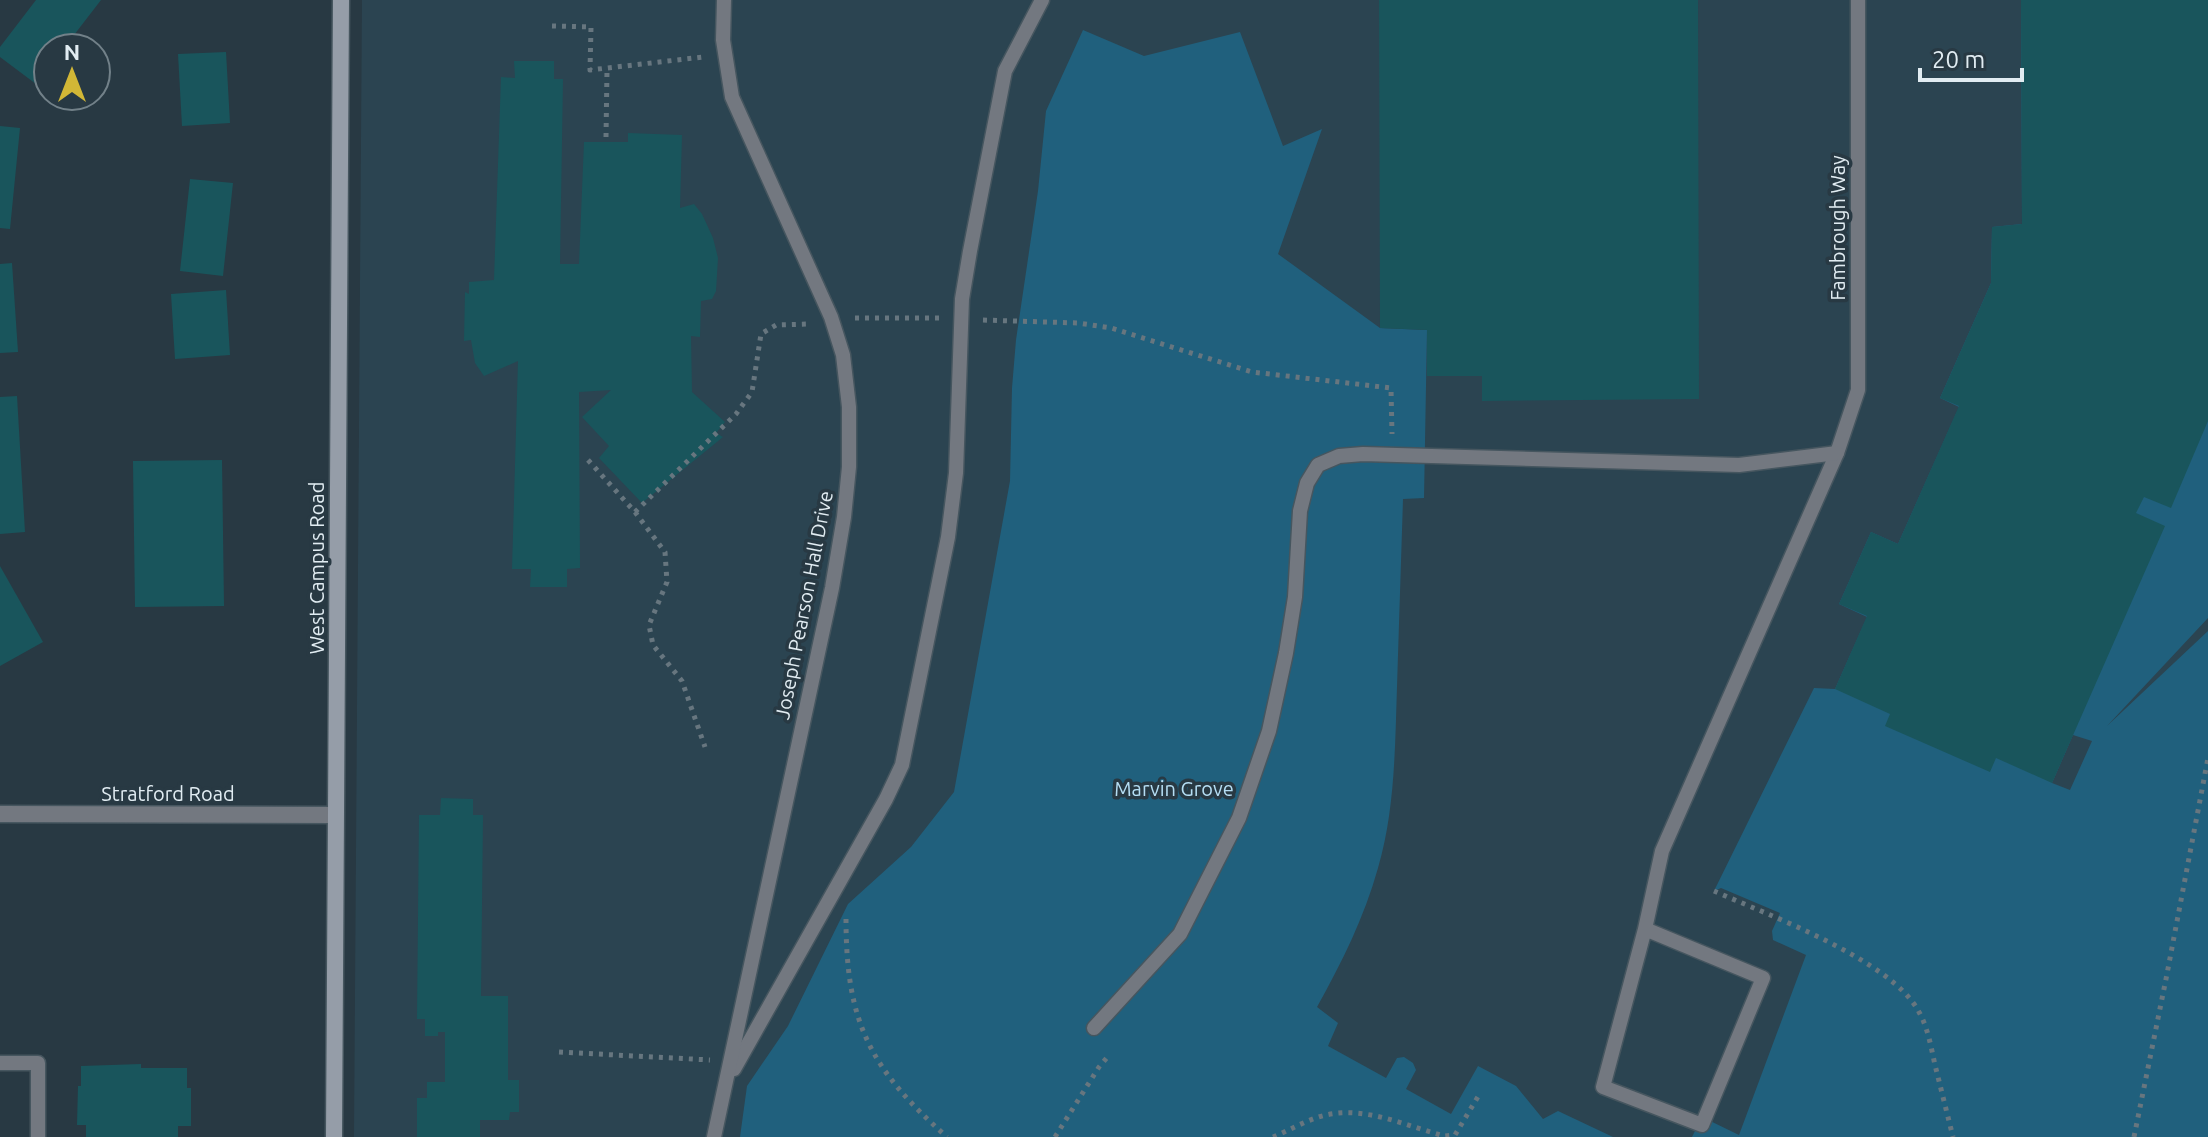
<svg xmlns="http://www.w3.org/2000/svg" width="2208" height="1137" viewBox="0 0 2208 1137" font-family="Ubuntu,sans-serif">
	<rect width="100%" height="100%" fill="#283943"/>
	<!-- built -->
	<polygon fill="#2b4451" points="362,0 2208,0 2208,1137 354,1137"/>
	<!-- green -->
	<g fill="#20607d" fill-rule="evenodd">
		<path d="M 2021,0 L 2208,0 L 2208,618 L 2107,726 L 2208,631 L 2208,1137 L 1692,1137 L 1702,1117 L 1739,1135 L 1806,955 L 1773,940 L 1772,931 L 1780,913 L 1721,888 L 1714,891 L 1814,688 L 1835,689 L 1867,617 L 1839,604 L 1871,532 L 1898,544 L 1959,407 L 1940,398 L 1991,283 L 1992,227 L 2022,224 ZM 2073,735 L 2092,741 L 2070,790 L 2052,783 Z"/>
		<path d="M 1083,30 L 1144,56 L 1240,32 L 1283,146 L 1322,129 L 1278,254 L 1380,328 L 1427,330 L 1424,498 L 1403,499 C 1401,562 1399,625 1397,687 C 1395,747 1395,810 1378,868 C 1364,918 1342,962 1317,1007 L 1338,1023 L 1328,1046 L 1386,1078 L 1397,1058 L 1404,1057 L 1413,1063 L 1416,1070 L 1406,1089 L 1451,1114 L 1478,1066 L 1516,1086 L 1543,1119 L 1558,1111 L 1613,1137 L 740,1137 L 747,1086 L 788,1026 L 848,904 L 911,847 L 954,792 L 1010,481 L 1012,388 L 1016,340 L 1038,191 L 1046,111 Z"/>
	</g>
	<!-- building -->
	<g fill="#19555c">
		<polygon points="36,0 101,0 64,48 48,48 48,68 36,84 0,57 0,47"/>
		<polygon points="1379,0 1698,0 1699,399 1482,401 1482,376 1427,376 1427,330 1380,328"/>
		<polygon points="2021,0 2208,0 2208,421 2171,508 2144,497 2136,513 2165,526 2052,783 1996,758 1990,772 1885,726 1890,714 1835,689 1867,616 1839,604 1871,532 1898,544 1959,406 1940,398 1991,283 1992,227 2022,224"/>
		<polygon points="226,52 230,123 182,126 178,54"/>
		<polygon points="514,61 554,61 554,79 563,79 560,264 579,264 584,142 628,142 628,133 682,135 680,208 694,204 702,214 713,238 718,258 716,291 712,299 701,301 700,337 691,336 692,392 725,422 716,433 723,437 642,503 599,458 609,446 582,417 611,390 579,392 580,568 567,569 567,587 530,587 531,569 512,569 518,361 484,376 475,363 471,340 464,341 465,292 469,294 469,282 494,280 501,77 515,78"/>
		<polygon points="0,126 20,128 10,229 0,228"/>
		<polygon points="190,179 233,183 223,276 180,271"/>
		<polygon points="12,263 18,352 0,353 0,264"/>
		<polygon points="226,290 230,355 175,359 171,294"/>
		<polygon points="17,396 25,532 0,534 0,397"/>
		<polygon points="222,460 224,606 135,607 133,461"/>
		<polygon points="0,566 43,642 0,666"/>
		<polygon points="441,798 473,799 473,815 483,815 481,996 508,996 508,1080 519,1080 519,1112 510,1112 509,1120 480,1120 480,1137 417,1137 417,1098 427,1098 427,1082 445,1082 445,1032 438,1032 438,1036 425,1036 425,1019 417,1019 419,815 440,815"/>
		<polygon points="141,1064 141,1068 187,1068 187,1088 191,1088 191,1126 178,1126 178,1137 86,1137 86,1125 77,1125 78,1086 81,1086 81,1066"/>
	</g>
	<g fill="none" stroke-linecap="round" stroke-linejoin="round">
		<defs>
			<g id="lane">
				<polyline points="1645,929 1763,978 1702,1125 1603,1087 1645,929 1662,851 1837,453 1858,390 1858,0"/>
				<polyline points="1094,1028 1180,934 1239,818 1269,731 1286,653 1295,597 1300,511 1307,483 1318,465 1339,456 1363,454 1739,465 1837,453"/>
				<polyline points="0,1063 38,1063 38,1137"/>
				<polyline points="734,1069 886,799 902,765 948,537 956,473 962,299 970,251 1005,71 1042,0"/>
				<polyline points="714,1137 832,588 844,517 849,467 849,407 843,355 831,317 732,97 723,40 724,0"/>
			</g>
			<polyline id="street" points="0,814 335,815"/>
			<polyline id="secondary" points="334,1137 341,0"/>
		</defs>
		<!-- lane casing -->
		<use href="#lane" stroke="#46565f" stroke-width="17"/>
		<!-- street casing -->
		<use href="#street" stroke="#46565f" stroke-width="19"/>
		<!-- secondary casing -->
		<use href="#secondary" stroke="#46565f" stroke-width="19"/>
		<!-- path -->
		<g stroke="#67767f" stroke-width="5" stroke-dasharray="4 6" stroke-linecap="butt">
			<polyline points="552,26 591,27 590,70 703,57"/>
			<polyline points="606,137 607,70"/>
			<polyline points="855,318 941,318"/>
			<polyline points="983,320 1078,323 1111,328 1252,372 1391,388 1392,434"/>
			<polyline points="588,460 635,512 665,552 667,582 649,625 653,645 682,681 705,747"/>
			<polyline points="635,512 736,414 752,392 761,334 776,325 809,324"/>
			<path d="M 1714,891 C 1768,915 1892,960 1919,1012 C 1928,1028 1931,1047 1935,1065 C 1941,1089 1947,1113 1953,1137"/>
			<path d="M 846,919 C 846,1022 870,1069 947,1137"/>
			<polyline points="559,1052 710,1060"/>
			<polyline points="1055,1137 1099,1067 1110,1054"/>
			<path d="M 1273,1137 C 1290,1130 1308,1119 1326,1115 C 1365,1106 1407,1126 1444,1136 L 1455,1135 L 1479,1095"/>
			<polyline points="2134,1137 2167,974 2208,758"/>
		</g>
		<!-- lane -->
		<use href="#lane" stroke="#737880" stroke-width="14"/>
		<!-- street -->
		<use href="#street" stroke="#737880" stroke-width="16"/>
		<!-- secondary -->
		<use href="#secondary" stroke="#959da8" stroke-width="16"/>
	</g>
	<g text-anchor="middle" stroke-width="7" stroke-linejoin="round" paint-order="stroke">
		<!-- street labels -->
		<g font-size="20" fill="#e1ecf2" stroke="#283943">
			<text transform="translate(1838 228) rotate(-90)" y="7">Fambrough Way</text>
			<text transform="translate(317 568) rotate(-90)" y="7">West Campus Road</text>
			<text transform="translate(804 605) rotate(-79)" y="7">Joseph Pearson Hall Drive</text>
			<text x="168" y="801">Stratford Road</text>
		</g>
		<!-- park labels -->
		<g font-size="20" fill="#b5def4" stroke="#283943">
			<text x="1174" y="796">Marvin Grove</text>
		</g>
	</g>
	<!-- north arrow -->
	<g transform="translate(72 72)"><circle r="38" fill="#283943" stroke="#728189" stroke-width="2"/>
	<path d="M0-6L14 30L0 20L-14 30Z" fill="#d2b736"/>
	<text y="-12" font-size="22" font-weight="bold" text-anchor="middle" fill="#e1ecf2">N</text>
	</g>
	<!-- scale -->
	<path d="M1920 68v12h102v-12" fill="none" stroke="#e1ecf2" stroke-width="4"/>
	<text x="1932" y="68" font-size="24" fill="#e1ecf2" stroke="#283943" stroke-width="6" paint-order="stroke">20 m</text>
</svg>
